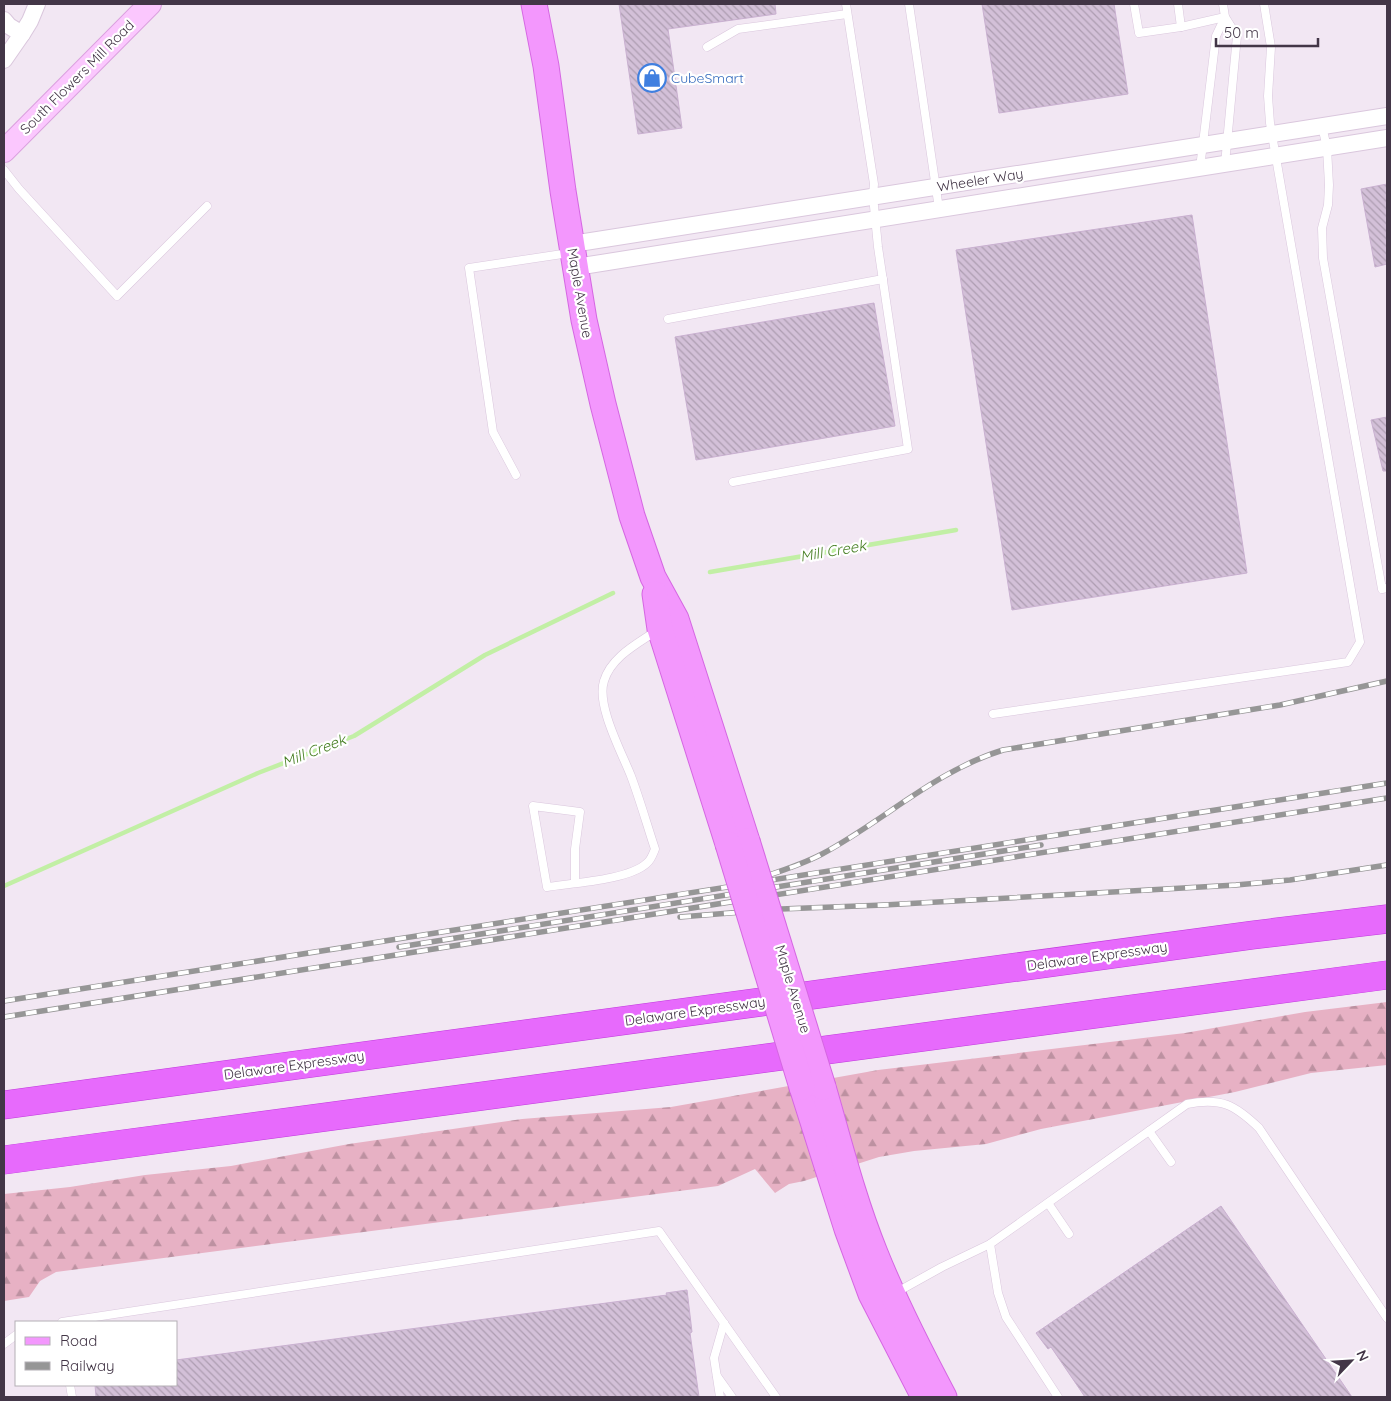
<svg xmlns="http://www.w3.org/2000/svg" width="1391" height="1401" viewBox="0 0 1391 1401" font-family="Quicksand,sans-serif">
	<defs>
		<pattern id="forest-firs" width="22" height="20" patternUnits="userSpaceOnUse" patternTransform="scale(1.25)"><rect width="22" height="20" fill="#e7b1c4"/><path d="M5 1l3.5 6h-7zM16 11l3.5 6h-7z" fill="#bd91a1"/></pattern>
		<pattern id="building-back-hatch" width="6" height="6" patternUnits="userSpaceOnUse" patternTransform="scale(1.25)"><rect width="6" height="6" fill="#d3c0d8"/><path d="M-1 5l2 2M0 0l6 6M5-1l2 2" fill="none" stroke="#ad9db1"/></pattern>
	</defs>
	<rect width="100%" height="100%" fill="#f2e7f3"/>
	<!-- forest -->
	<polygon fill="url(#forest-firs)" points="1387,1002 1387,1065 1311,1073 1235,1092 1041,1129 986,1144 914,1151 879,1157 804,1181 789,1184 775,1193 755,1169 718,1186 56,1272 40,1281 29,1297 4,1301 4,1194 70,1187 145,1175 231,1166 349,1144 522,1119 671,1107 878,1070 1185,1033 1305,1012"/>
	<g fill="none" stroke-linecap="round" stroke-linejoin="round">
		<!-- stream -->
		<g stroke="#c2efa5" stroke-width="4.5">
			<polyline points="710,572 956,530"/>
			<polyline points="4,886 258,773 354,736 485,655 613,593"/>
		</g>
	</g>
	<!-- building -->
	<g fill="url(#building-back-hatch)" stroke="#c9b0d0">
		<polygon points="619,4 775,4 776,14 668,29 682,128 638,134"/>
		<polygon points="982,4 1114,4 1128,94 999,113"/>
		<polygon points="1387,184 1387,264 1375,267 1361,189"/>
		<polygon points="1192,215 1247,573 1012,610 956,250"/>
		<polygon points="874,303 895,426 696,460 675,337"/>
		<polygon points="1387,417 1387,471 1383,471 1371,420"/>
		<polygon points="1221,1206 1352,1397 1085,1397 1051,1347 1048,1349 1036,1333"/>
		<polygon points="687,1290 692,1332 690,1333 699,1397 96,1397 95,1385 176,1385 176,1360 667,1295 666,1293"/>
	</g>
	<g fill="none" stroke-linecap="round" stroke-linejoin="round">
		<defs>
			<g id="service">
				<polyline points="909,4 939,209"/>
				<polyline points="1134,4 1139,33 1181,27 1225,17 1223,4"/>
				<polyline points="1178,4 1181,27"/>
				<polyline points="707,47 738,29 847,14"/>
				<polyline points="1322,126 1327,148 1329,185 1328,205 1322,228 1323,258 1382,589 1387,588"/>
				<polyline points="1200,168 1216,36 1225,17 1237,36 1225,164"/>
				<polyline points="4,170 19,189 117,296 207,206"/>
				<polyline points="668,319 883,279"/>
				<polyline points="516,475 493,432 469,268 569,253"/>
				<polyline points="733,482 908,449 878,247 873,196 874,184 846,4"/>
				<polyline points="993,714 1348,662 1360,642 1270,123 1268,96 1271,47 1264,4"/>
				<path d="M 575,883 L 575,849 L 580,812 L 533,806 L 547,887 C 573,883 629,880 647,863 C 651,860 653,854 655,849 C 647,825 640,800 631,776 C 622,753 596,705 604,681 C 611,657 637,644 656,631"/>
				<polyline points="1149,1131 1171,1162"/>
				<polyline points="1048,1203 1069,1234"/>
				<polyline points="897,1292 942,1267 990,1244"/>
				<polyline points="62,1322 659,1231 776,1397"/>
				<polyline points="4,1344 16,1335"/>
				<polyline points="717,1376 732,1397"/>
				<polyline points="70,1385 72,1397"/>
				<polyline points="720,1397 714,1358 724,1323"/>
				<path d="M 1058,1397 L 1006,1317 L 998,1293 L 990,1244 L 1187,1104 C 1221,1097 1235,1105 1259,1128 L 1387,1318"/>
			</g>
			<g id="minor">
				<polyline points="4,20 9,26 22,34 4,60"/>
				<polyline points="22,34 30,21 37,4"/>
				<polyline points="572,244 1387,116"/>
				<polyline points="576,267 1387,138"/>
			</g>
			<polyline id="secondary" points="4,151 150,4"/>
			<g id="primary">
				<polyline points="534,4 546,66 563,191 584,320 603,404 632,516 653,577 676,619 747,841"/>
				<polyline points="655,594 660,629 728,844"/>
				<polyline points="802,1087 847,1229 871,1294 924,1397"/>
				<path d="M 823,1087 C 839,1142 853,1199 875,1253 C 895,1303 919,1350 944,1397"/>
			</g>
			<g id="motorway">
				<polyline points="4,1105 1253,935 1387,919"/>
				<polyline points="4,1160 1387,975"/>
			</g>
		</defs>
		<!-- service casing -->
		<use href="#service" stroke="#dac7dd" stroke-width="9"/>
		<!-- minor casing -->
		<use href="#minor" stroke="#dac7dd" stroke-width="18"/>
		<!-- secondary casing -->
		<use href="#secondary" stroke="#dba0df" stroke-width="24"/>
		<!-- primary casing -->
		<use href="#primary" stroke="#d567e2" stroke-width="27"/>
		<!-- motorway casing -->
		<use href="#motorway" stroke="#bf3adb" stroke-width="29"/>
		<!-- service -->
		<use href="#service" stroke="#fff" stroke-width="8"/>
		<!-- minor -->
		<use href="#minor" stroke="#fff" stroke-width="16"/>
		<!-- secondary -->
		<use href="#secondary" stroke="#fbc7fe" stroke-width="22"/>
		<!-- primary -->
		<use href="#primary" stroke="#f397fd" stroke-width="25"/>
		<!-- motorway -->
		<use href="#motorway" stroke="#e76afc" stroke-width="28"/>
		<defs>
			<g id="rail">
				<path d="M 769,875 C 787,869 805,863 822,854 C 884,821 935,771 1003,750 L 1280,705 L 1387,681"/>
				<polyline points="680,917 781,909 884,905 1236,885 1290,880 1387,865"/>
				<polyline points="399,947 1041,845"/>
				<polyline points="4,1001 1387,783"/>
				<polyline points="4,1017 1387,798"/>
			</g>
		</defs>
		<!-- rail casing -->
		<use href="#rail" stroke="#969696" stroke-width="5.5"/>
		<!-- rail -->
		<use href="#rail" stroke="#fff" stroke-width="4" stroke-dasharray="11" stroke-linecap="butt"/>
		<defs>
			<g id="primary-bridge">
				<polyline points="747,841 823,1087"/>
				<polyline points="728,844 802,1087"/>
			</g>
		</defs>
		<!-- primary-bridge casing -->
		<use href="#primary-bridge" stroke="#d567e2" stroke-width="27" stroke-linecap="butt"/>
		<!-- primary-bridge -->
		<use href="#primary-bridge" stroke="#f397fd" stroke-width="25"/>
	</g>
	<!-- icons -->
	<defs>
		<symbol id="shop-ring" viewBox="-11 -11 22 22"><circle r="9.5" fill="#fff" stroke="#3f7fe0" stroke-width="1.5"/><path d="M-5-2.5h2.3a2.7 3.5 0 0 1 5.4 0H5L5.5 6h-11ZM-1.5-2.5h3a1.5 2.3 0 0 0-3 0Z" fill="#3f7fe0"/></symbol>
	</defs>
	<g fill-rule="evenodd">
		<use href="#shop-ring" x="636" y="62" width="32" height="32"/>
	</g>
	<g text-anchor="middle" stroke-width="4.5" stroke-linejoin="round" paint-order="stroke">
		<!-- street labels -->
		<g font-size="14" fill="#433647" stroke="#fff">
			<text transform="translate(77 77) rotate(-45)" y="5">South Flowers Mill Road</text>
			<text transform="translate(980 180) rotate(-9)" y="5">Wheeler Way</text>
			<text transform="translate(580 293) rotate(80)" y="5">Maple Avenue</text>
			<text transform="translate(1097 956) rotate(-8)" y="5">Delaware Expressway</text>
			<text transform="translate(793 989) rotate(73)" y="5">Maple Avenue</text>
			<text transform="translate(695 1011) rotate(-8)" y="5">Delaware Expressway</text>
			<text transform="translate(294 1065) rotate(-8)" y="5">Delaware Expressway</text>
		</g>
		<!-- shop labels -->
		<g font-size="14" fill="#366cbe" stroke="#fff" text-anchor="start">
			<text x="671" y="83">CubeSmart</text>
		</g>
		<!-- water labels -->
		<g font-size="15" font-style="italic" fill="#4a8127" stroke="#fff">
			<text transform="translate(833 551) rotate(-10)" y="5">Mill Creek</text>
			<text transform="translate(314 751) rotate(-21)" y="5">Mill Creek</text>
		</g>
	</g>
	<!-- border -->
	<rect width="1391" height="1401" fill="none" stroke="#433647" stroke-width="10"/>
	<!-- legend -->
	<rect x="15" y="1321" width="162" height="65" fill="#ffffff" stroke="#b4afb5"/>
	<rect x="25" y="1337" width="25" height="8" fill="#f397fd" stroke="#b4afb5"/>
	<text x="60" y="1346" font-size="15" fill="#433647">Road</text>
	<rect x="25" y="1362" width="25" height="8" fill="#969696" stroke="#b4afb5"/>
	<text x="60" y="1371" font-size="15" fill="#433647">Railway</text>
	<!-- north arrow -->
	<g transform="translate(1351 1361) rotate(65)" stroke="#ffffff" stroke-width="4" paint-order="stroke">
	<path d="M0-4L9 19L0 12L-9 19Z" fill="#433647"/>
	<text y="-8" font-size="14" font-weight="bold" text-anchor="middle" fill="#433647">N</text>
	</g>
	<!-- scale -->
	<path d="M1216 38v8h102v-8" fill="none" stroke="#433647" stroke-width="2.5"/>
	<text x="1224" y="38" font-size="15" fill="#433647" stroke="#ffffff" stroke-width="4" paint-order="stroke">50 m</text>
</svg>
